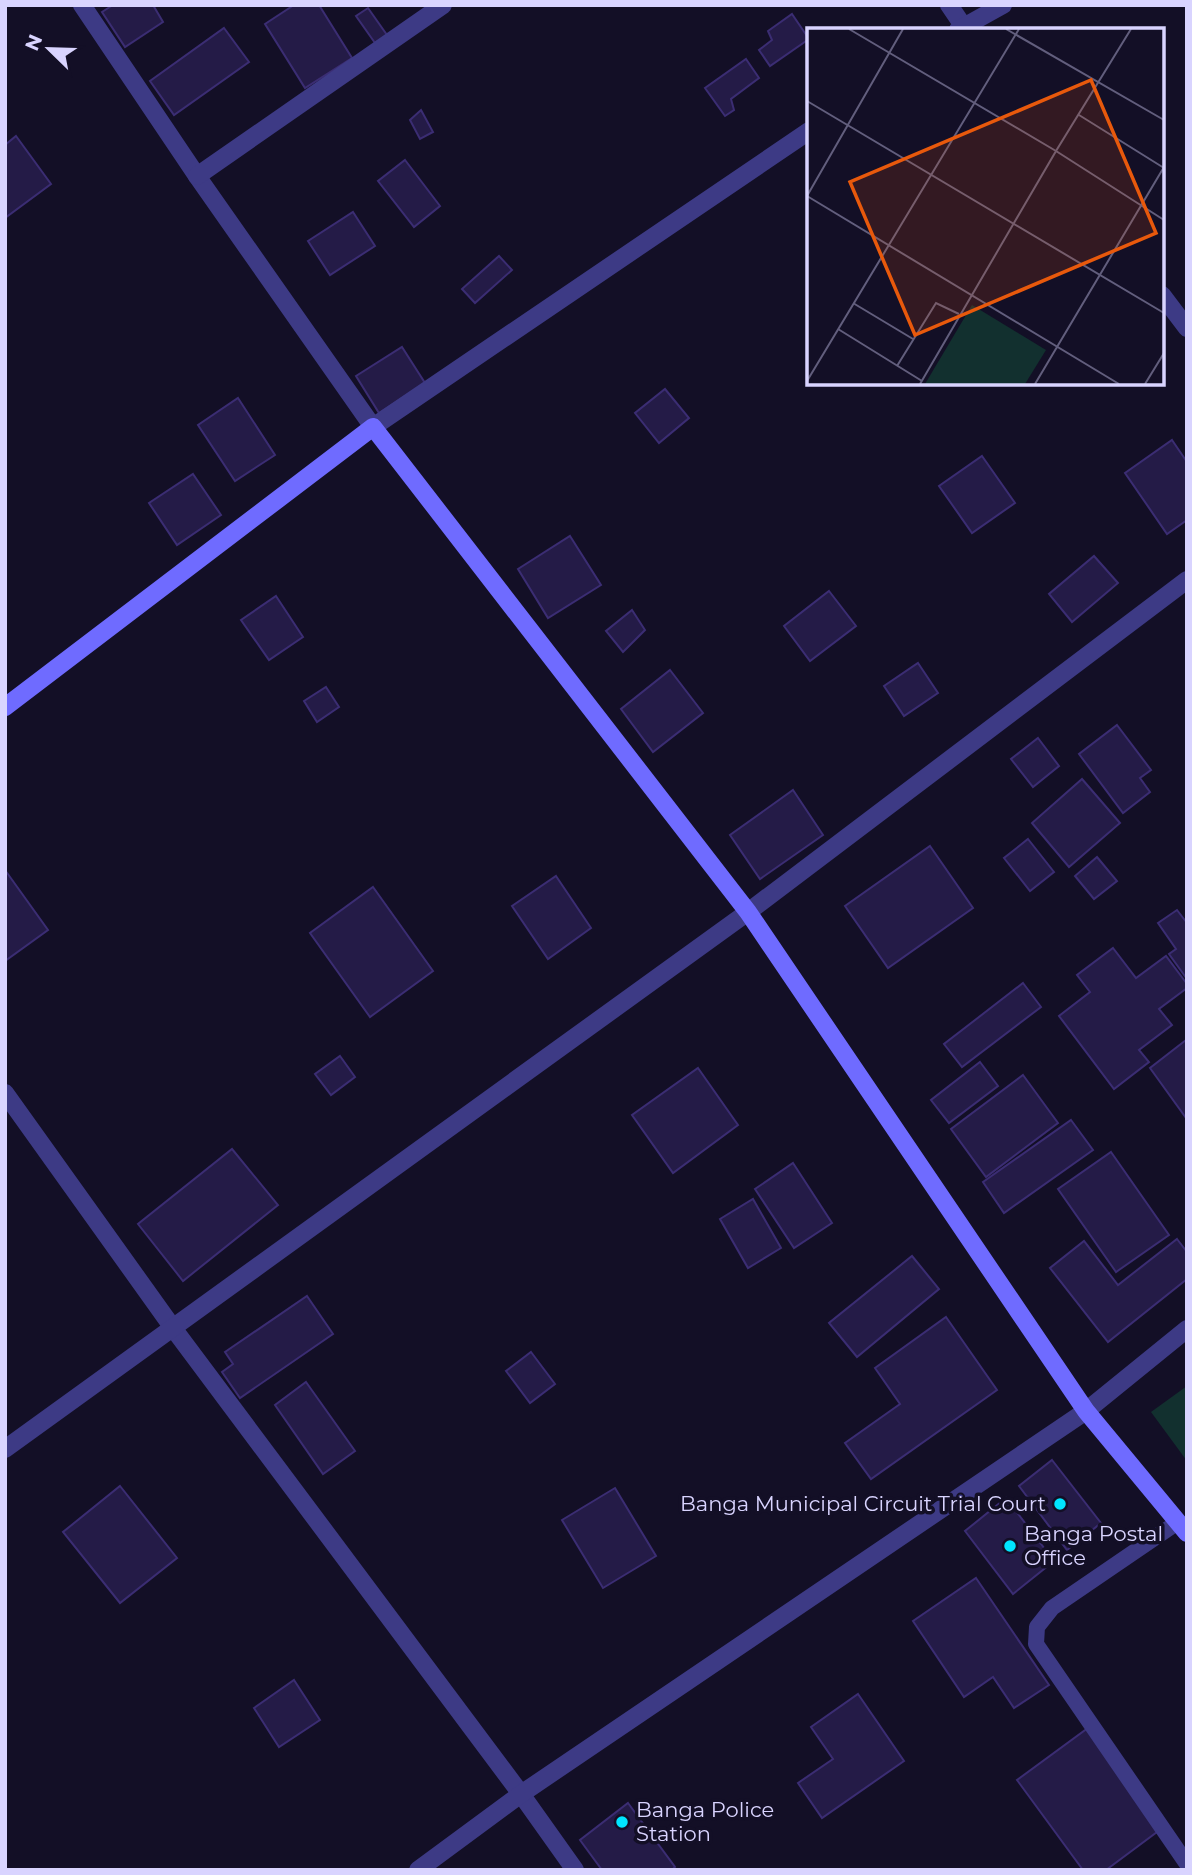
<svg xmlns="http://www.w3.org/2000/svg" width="1192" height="1875" viewBox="0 0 1192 1875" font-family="Montserrat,sans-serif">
	<rect width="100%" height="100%" fill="#130f26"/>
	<!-- green -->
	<polygon fill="#12302f" points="1187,1386 1187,1461 1151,1412"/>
	<!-- building -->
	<g fill="#241b47" stroke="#3b2d73" stroke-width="2">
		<polygon points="113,5 153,5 163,22 125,47 102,12"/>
		<polygon points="294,5 319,5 352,58 305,88 265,24"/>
		<polygon points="368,8 387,35 375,43 356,16"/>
		<polygon points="792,14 809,39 770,66 759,50 772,40 768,31"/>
		<polygon points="224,28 249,62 174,115 150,81"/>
		<polygon points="746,59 759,78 731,99 734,110 725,116 705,88"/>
		<polygon points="421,110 433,132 420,139 410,120"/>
		<polygon points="16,136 51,184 5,218 5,145"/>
		<polygon points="405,160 440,206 414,227 378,181"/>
		<polygon points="353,212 375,246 330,275 308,241"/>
		<polygon points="499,256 512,270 475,303 462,289"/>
		<polygon points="402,347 425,383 379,413 356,376"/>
		<polygon points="665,389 689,418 659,443 635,413"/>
		<polygon points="238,398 275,455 235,481 198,425"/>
		<polygon points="1172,440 1187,462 1187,520 1167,534 1125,473"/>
		<polygon points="982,456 1015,503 972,533 939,486"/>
		<polygon points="193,474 221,515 177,545 149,503"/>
		<polygon points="570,536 601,585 548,618 518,569"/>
		<polygon points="1094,556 1118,583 1072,622 1049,594"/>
		<polygon points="829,591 856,626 810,661 784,626"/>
		<polygon points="276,596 303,637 269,660 241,620"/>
		<polygon points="632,610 645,630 623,652 606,631"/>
		<polygon points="918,663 938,693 904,716 884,686"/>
		<polygon points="670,670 703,713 653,752 621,709"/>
		<polygon points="326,687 339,707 317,722 304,701"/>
		<polygon points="1117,725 1151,770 1140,778 1150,792 1123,813 1079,754"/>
		<polygon points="1038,738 1059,766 1033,787 1011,759"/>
		<polygon points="1082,779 1120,823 1069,867 1032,823"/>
		<polygon points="793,790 823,835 760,879 730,835"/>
		<polygon points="1028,839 1054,872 1030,891 1004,858"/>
		<polygon points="930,846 973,908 888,968 845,906"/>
		<polygon points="1097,857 1117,881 1094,899 1075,876"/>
		<polygon points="5,870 48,930 5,961"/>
		<polygon points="556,876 591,928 548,959 512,906"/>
		<polygon points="373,887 433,971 370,1017 310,933"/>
		<polygon points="1177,910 1187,923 1187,979 1169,954 1176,949 1158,923"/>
		<polygon points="1113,948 1136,978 1166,956 1187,984 1187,988 1159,1009 1172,1025 1139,1050 1149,1062 1114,1089 1059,1016 1090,992 1077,975"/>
		<polygon points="1023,983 1041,1007 962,1067 944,1044"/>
		<polygon points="1186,1040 1187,1042 1186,1118 1150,1068"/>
		<polygon points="340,1056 355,1077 331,1095 315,1074"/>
		<polygon points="980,1062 998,1086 949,1123 931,1100"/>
		<polygon points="698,1068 738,1125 673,1173 632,1115"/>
		<polygon points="1023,1075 1058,1123 986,1177 951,1129"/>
		<polygon points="1071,1120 1093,1150 1004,1213 983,1182"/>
		<polygon points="232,1149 278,1205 183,1281 138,1224"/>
		<polygon points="1111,1152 1169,1235 1116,1272 1058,1189"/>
		<polygon points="793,1163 832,1223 794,1248 755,1189"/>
		<polygon points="753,1199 781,1248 748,1268 720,1219"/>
		<polygon points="1177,1239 1187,1252 1187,1279 1108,1342 1050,1268 1084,1241 1118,1285"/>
		<polygon points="912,1256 939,1289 857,1357 829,1323"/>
		<polygon points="307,1296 333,1334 240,1398 222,1372 233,1364 225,1352"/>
		<polygon points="946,1317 997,1390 871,1479 845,1443 900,1404 875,1368"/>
		<polygon points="531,1352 555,1384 530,1403 506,1371"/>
		<polygon points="306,1382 355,1451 323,1474 275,1405"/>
		<polygon points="1052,1460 1101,1523 1067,1550 1019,1486"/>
		<polygon points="120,1486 177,1558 120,1603 63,1532"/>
		<polygon points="615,1488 656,1556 603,1588 562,1520"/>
		<polygon points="1006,1498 1054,1561 1013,1594 965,1531"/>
		<polygon points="976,1578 1049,1685 1014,1708 993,1677 964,1697 913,1621"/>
		<polygon points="294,1680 320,1720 279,1747 254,1708"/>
		<polygon points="858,1694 904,1761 822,1818 798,1783 833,1759 811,1727"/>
		<polygon points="1088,1728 1161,1829 1106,1870 1083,1870 1017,1780"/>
		<polygon points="628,1803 675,1867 672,1870 602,1870 580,1840"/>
	</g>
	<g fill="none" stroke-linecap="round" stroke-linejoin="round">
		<!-- service -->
		<polyline stroke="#3d3a85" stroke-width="16" points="1178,1522 1052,1608 1037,1627 1036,1644 1187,1864"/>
		<!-- minor -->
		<g stroke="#3d3a85" stroke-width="18">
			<polyline points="82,5 197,176 373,427 809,131"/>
			<polyline points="949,5 966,30"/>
			<polyline points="958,30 1003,5"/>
			<polyline points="197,176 443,5"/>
			<polyline points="1162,295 1187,328"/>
			<polyline points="5,1093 173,1328 521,1794 575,1870"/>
			<polyline points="5,1449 748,912 1187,580"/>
			<polyline points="418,1870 521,1794 1086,1411"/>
		</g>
		<!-- tertiary -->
		<polyline stroke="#3d3a85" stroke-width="18" points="1086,1411 1187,1329"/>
		<!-- secondary -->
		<polyline stroke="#6f6bff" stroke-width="18" points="5,707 373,427 748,912 1086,1411 1187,1533"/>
	</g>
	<!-- markers -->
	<g fill="#00e5ff" stroke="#130f26" stroke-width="2.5">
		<circle cx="1060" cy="1504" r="7"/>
		<circle cx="1010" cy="1546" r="7"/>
		<circle cx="622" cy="1822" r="7"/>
	</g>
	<g text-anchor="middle" stroke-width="7" stroke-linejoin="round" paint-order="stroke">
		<!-- poi labels -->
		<g font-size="21" fill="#d9d4ff" stroke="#130f26" text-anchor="start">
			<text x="1046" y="1511" text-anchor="end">Banga Municipal Circuit Trial Court</text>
			<text x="1024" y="1541">Banga Postal<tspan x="1024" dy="24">Office</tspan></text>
			<text x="636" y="1817">Banga Police<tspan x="636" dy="24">Station</tspan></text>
		</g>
	</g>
	<!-- overview -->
	<g transform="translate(807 28)">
		<rect width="357" height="357" fill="#130f26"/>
		<path d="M 165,277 L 239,322 L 218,356 L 118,356 Z" fill="#12302f"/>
		<path fill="none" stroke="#625e7d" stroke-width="2" d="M 42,1 L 249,123 L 113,356M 199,1 L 357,92M 324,1 L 249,123 L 357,192M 0,73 L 357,285M 272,87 L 357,140M 0,168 L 312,356M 0,168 L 96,1M 46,275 L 106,311M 31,301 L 115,353M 90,338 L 129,275 L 152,286M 0,353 L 212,1M 228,356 L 357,139M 338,356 L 357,325"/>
		<path fill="#e8590c" fill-opacity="0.15" stroke="#e8590c" stroke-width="3.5" d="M 284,52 L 349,205 L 108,307 L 43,154 Z"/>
		<rect width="357" height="357" fill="none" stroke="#d9d4ff" stroke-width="3.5"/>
	</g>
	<!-- border -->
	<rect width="1192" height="1875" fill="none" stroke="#d9d4ff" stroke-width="14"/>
	<!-- north arrow -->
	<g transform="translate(49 49) rotate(293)" stroke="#130f26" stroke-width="5" paint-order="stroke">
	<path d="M0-5L12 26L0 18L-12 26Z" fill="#d9d4ff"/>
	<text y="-10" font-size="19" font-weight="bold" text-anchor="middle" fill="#d9d4ff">N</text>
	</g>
</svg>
